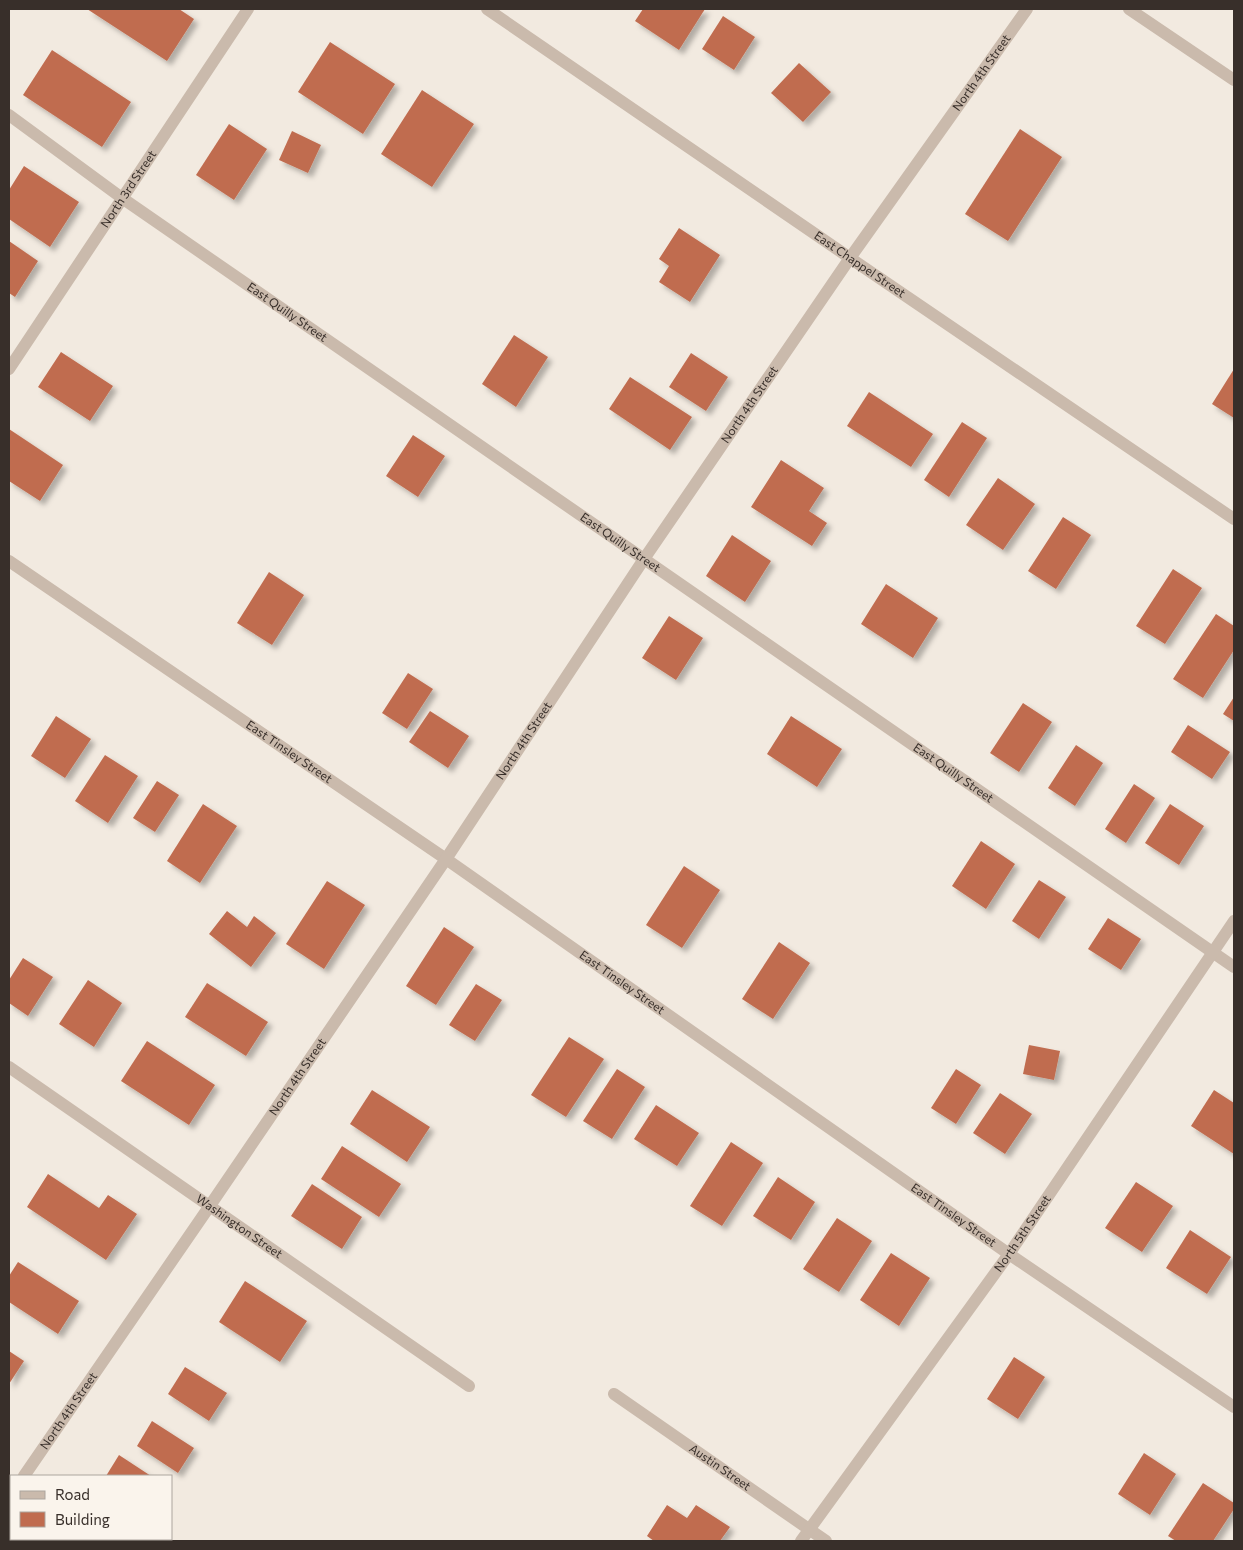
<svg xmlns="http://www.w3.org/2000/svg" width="1243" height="1550" viewBox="0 0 1243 1550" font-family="Commissioner,sans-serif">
	<defs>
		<filter id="shadow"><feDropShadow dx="4.5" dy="4.5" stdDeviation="2.5" flood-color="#0004"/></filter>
	</defs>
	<rect width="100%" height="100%" fill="#f2eae0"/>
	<!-- building -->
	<g fill="#c06c4f" filter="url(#shadow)">
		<polygon points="87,9 179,9 194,19 167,61"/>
		<polygon points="643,9 705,9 679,50 635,21"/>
		<polygon points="723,16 755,37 734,70 702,49"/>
		<polygon points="330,42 395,84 363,134 298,92"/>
		<polygon points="52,50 131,102 102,147 23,95"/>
		<polygon points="799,63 831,92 803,122 771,93"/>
		<polygon points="422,90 474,124 432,187 381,154"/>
		<polygon points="229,124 267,149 234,200 196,175"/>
		<polygon points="1020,129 1062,157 1008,241 965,214"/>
		<polygon points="292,131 321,145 308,173 279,160"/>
		<polygon points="24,166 79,202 50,247 9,219 9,190"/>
		<polygon points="679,228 720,255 690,302 659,282 669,266 659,259"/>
		<polygon points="9,241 38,261 15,297 9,293"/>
		<polygon points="514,335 548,357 516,407 482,384"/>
		<polygon points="61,352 113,386 90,421 38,387"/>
		<polygon points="691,353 728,377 706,411 669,387"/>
		<polygon points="1234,369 1234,418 1212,404"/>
		<polygon points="630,377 692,417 670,450 609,409"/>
		<polygon points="869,392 933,434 911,467 847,426"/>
		<polygon points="962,422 987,438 949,497 924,480"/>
		<polygon points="9,429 63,465 40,501 9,481"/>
		<polygon points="413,435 445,456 418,497 386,476"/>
		<polygon points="781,460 824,488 809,511 827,523 812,546 751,507"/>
		<polygon points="998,478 1035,504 1003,550 966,525"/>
		<polygon points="1063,517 1091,535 1056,589 1028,571"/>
		<polygon points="732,535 771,561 745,602 706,576"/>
		<polygon points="1173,569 1202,588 1165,644 1136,626"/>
		<polygon points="269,572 304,595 272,645 237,623"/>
		<polygon points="886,584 938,618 913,658 861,624"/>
		<polygon points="1216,614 1234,626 1234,650 1203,698 1173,679"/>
		<polygon points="669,616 703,638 676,680 642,658"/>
		<polygon points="408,673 433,689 407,729 382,713"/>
		<polygon points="1234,697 1234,721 1223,714"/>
		<polygon points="1023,703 1052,722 1019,772 990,753"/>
		<polygon points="430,711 469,736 448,768 409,742"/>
		<polygon points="56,716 91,739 65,778 31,756"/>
		<polygon points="791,716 842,749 817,787 767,754"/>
		<polygon points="1188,725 1230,752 1212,779 1171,752"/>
		<polygon points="1076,745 1103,763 1075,806 1048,788"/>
		<polygon points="105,755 138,776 108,823 75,801"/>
		<polygon points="157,781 179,795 155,832 133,818"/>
		<polygon points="1134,784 1155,798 1126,843 1105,829"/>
		<polygon points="203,804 237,826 200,883 167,861"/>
		<polygon points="1170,804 1204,826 1179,865 1145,843"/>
		<polygon points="981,841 1015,864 986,909 952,886"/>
		<polygon points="684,866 720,890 682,948 646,925"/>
		<polygon points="1039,880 1066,897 1039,939 1012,921"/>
		<polygon points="327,881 365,905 324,969 286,944"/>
		<polygon points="227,911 247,927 254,916 276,933 251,967 209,934"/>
		<polygon points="1108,918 1141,939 1121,970 1088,949"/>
		<polygon points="444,927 474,947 436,1005 406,986"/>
		<polygon points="779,942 810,963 773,1019 742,999"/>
		<polygon points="23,958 53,977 28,1016 9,1003 9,980"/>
		<polygon points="88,980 122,1003 94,1047 59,1024"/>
		<polygon points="207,983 268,1022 246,1056 185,1017"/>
		<polygon points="476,984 502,1000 475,1041 449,1025"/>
		<polygon points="569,1037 604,1059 566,1117 531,1095"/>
		<polygon points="147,1041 215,1085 189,1125 121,1081"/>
		<polygon points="1029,1045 1060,1051 1054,1080 1023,1074"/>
		<polygon points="617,1069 645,1087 612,1139 583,1121"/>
		<polygon points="956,1069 981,1085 956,1124 931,1108"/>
		<polygon points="372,1090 430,1127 407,1162 350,1124"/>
		<polygon points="1214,1090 1234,1103 1234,1154 1191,1126"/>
		<polygon points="1000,1093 1032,1114 1005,1154 973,1133"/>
		<polygon points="656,1105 699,1133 677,1166 634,1139"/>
		<polygon points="731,1142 763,1163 722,1226 690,1206"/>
		<polygon points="342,1146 401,1184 379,1217 321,1179"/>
		<polygon points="48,1174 99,1208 108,1195 137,1214 106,1260 27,1207"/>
		<polygon points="778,1177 815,1202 791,1240 753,1216"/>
		<polygon points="1136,1182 1173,1206 1142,1252 1105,1228"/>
		<polygon points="312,1184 362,1217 342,1249 291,1216"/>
		<polygon points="837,1218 872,1241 839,1292 803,1269"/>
		<polygon points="1190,1230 1231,1257 1207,1294 1166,1268"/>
		<polygon points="891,1253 930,1278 899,1326 860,1300"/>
		<polygon points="18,1262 79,1301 58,1334 9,1302 9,1276"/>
		<polygon points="245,1281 307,1321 280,1362 219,1322"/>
		<polygon points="9,1351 24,1361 9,1384"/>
		<polygon points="1014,1357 1045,1377 1018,1419 987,1399"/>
		<polygon points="185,1367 227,1393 209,1421 168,1394"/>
		<polygon points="152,1421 194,1448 178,1473 137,1446"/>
		<polygon points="1144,1453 1176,1474 1150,1515 1118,1494"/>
		<polygon points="119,1455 151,1476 106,1476"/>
		<polygon points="1203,1483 1234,1503 1234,1509 1213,1541 1176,1541 1168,1536"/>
		<polygon points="667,1505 687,1518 696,1505 730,1527 720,1541 654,1541 647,1536"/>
		<polygon points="93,1539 138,1539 141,1541 92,1541"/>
	</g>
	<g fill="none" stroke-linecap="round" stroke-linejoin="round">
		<!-- minor -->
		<g stroke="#cabaac" stroke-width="12">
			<path id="s1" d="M 487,9 L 850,258 L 1234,519"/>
			<polyline points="1129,9 1234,80"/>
			<path id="s2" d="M 9,115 L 122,198 L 1234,967"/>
			<path id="s3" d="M 9,369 L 248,9"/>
			<path id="s4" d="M 9,561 L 446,859 L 1009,1254 L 1234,1407"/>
			<path id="s5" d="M 9,1067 L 469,1386"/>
			<path id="s6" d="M 614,1394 L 826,1541"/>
			<path id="s7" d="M 24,1476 L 209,1207 L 446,859 L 644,559 L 850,258 L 1027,9"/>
			<polyline points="9,1498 11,1494"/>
			<polyline points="9,1525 11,1527"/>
			<polyline points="25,1539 28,1541"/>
			<path id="s8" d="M 801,1541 L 1009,1254 L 1234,921"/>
		</g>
	</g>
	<g text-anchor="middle" stroke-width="4" stroke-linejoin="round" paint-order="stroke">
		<!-- street labels -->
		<g font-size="12" fill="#382f2a" stroke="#faf4ec">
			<text dy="4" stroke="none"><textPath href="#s7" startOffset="1699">North 4th Street</textPath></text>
			<text dy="4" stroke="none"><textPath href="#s3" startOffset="216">North 3rd Street</textPath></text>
			<text dy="4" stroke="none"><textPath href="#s1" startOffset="452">East Chappel Street</textPath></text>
			<text dy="4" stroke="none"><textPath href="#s2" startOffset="341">East Quilly Street</textPath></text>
			<text dy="4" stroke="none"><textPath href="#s7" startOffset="1294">North 4th Street</textPath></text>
			<text dy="4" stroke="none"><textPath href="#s2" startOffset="746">East Quilly Street</textPath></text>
			<text dy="4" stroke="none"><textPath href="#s7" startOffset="889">North 4th Street</textPath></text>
			<text dy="4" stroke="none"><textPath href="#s4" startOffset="339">East Tinsley Street</textPath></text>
			<text dy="4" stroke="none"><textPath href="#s2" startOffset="1151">East Quilly Street</textPath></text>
			<text dy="4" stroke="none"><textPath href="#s4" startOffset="744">East Tinsley Street</textPath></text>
			<text dy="4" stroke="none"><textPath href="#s7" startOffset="484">North 4th Street</textPath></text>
			<text dy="4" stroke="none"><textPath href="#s4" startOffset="1149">East Tinsley Street</textPath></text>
			<text dy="4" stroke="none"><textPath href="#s5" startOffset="280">Washington Street</textPath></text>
			<text dy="4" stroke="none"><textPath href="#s8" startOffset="379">North 5th Street</textPath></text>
			<text dy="4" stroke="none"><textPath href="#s7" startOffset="79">North 4th Street</textPath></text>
			<text dy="4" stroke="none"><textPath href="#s6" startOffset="129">Austin Street</textPath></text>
		</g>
	</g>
	<!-- border -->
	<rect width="1243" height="1550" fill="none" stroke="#382f2a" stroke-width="20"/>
	<!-- legend -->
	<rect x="10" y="1475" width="162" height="65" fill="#faf4ec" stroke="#aca59e"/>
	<rect x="20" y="1491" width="25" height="8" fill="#cabaac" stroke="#aca59e"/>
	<text x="55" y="1500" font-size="15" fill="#382f2a">Road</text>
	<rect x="20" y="1512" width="25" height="15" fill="#c06c4f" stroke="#aca59e"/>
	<text x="55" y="1525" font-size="15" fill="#382f2a">Building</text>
</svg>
